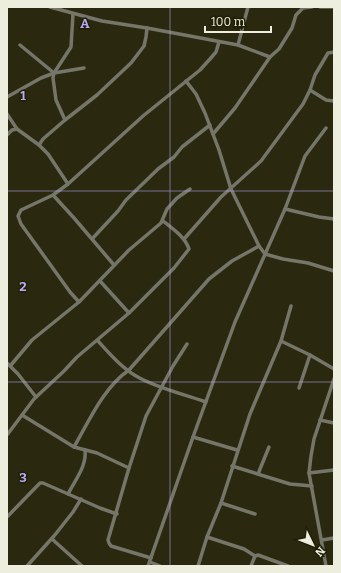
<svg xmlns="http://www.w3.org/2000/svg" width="341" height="573" viewBox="0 0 341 573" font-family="Bitter,serif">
	<rect width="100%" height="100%" fill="#2a2910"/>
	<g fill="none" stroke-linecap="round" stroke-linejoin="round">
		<!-- street -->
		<g stroke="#757569" stroke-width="3.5">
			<polyline points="50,7 102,21 147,28 238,45 270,57"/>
			<polyline points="320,7 334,7"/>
			<polyline points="20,45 54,73"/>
			<polyline points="238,45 248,7"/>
			<polyline points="186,81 196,94 205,113 219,150 231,189 259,246 265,254 283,259 308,263 334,271"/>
			<polyline points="310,90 326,100 334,101"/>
			<polyline points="7,97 41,78 54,73 84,68"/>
			<polyline points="7,114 17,129"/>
			<polyline points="65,120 56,100 53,78 54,73 71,47 73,14"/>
			<polyline points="213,134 235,108 270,57 279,49 292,28 296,15 303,8 312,7"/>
			<polyline points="7,135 12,130 17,129 39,145 48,154 68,184"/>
			<polyline points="39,145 43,139 65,120 97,95 131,63 144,46 146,37 147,28"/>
			<polyline points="53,195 74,218 114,265"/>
			<polyline points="285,209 319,217 334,219"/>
			<polyline points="92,239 118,211 126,200 158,169 174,157 182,147 210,125"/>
			<polyline points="184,239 221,197 261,161 303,104 310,90 315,75 328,53 334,52"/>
			<polyline points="100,281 129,313"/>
			<polyline points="79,302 70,292 21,224 18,216 21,210 53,195 68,184 143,116 200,70 210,59 216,52 219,42"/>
			<path d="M 98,341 C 109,353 121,367 136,376 C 156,388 184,394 206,402"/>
			<polyline points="281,341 310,355 334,369"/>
			<polyline points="7,363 18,374 36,397"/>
			<polyline points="11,365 32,340 79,302 129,250 161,223 167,209 177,198 190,189"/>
			<polyline points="299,388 310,355"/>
			<polyline points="22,415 74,447 97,453 129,468"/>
			<polyline points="320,420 334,423"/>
			<path d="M 7,435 L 34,399 L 64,371 L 77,357 L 129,313 L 174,268 L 189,249 C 185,237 173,229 163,221"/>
			<polyline points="193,437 237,450"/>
			<path d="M 74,447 C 89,421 104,387 129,370 L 209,279 L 232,261 L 259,246"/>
			<polyline points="232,466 290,484 312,486"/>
			<polyline points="309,473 334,470"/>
			<polyline points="258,474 269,447"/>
			<path d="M 68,494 C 75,480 87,466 85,450"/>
			<polyline points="221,503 255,514"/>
			<polyline points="7,517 40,483 43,483 100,508 117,514"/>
			<polyline points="207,537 244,549 255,556"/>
			<polyline points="52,539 82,566"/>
			<polyline points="322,540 334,538"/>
			<polyline points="151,558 111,546 109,543 108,540 129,468 146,416 173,366 187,344"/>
			<polyline points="150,562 160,566"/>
			<polyline points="27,566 54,536 73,512 81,499"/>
			<polyline points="148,566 193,437 235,322 285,209 305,156 326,128"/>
			<polyline points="198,566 207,537 221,503 250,414 281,341 291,306"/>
			<polyline points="251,566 255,556 258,555 288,566"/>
			<polyline points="326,566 309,473 311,456 314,439 334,379"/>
		</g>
	</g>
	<!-- grid -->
	<path fill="none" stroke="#b7abf8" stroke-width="1" stroke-opacity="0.55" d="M 170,7 L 170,566M 7,191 L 334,191M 7,382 L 334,382"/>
	<g font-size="13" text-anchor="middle" font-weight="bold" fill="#b7abf8" stroke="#201f06" stroke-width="3" stroke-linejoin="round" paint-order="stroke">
		<text x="85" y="28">A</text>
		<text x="23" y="100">1</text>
		<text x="23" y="291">2</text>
		<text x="23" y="482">3</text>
	</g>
	<!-- border -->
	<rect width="341" height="573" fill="none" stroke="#eeeede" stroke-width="16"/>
	<!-- north arrow -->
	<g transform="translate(313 545) rotate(133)" stroke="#201f06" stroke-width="3" paint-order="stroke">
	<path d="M0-3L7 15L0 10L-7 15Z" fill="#eeeede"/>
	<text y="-6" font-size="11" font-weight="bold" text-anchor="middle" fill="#eeeede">N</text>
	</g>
	<!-- scale -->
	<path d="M205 26v6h66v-6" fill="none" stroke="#eeeede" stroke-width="2"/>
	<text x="211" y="26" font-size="12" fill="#eeeede" stroke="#201f06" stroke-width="3" paint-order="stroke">100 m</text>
</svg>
